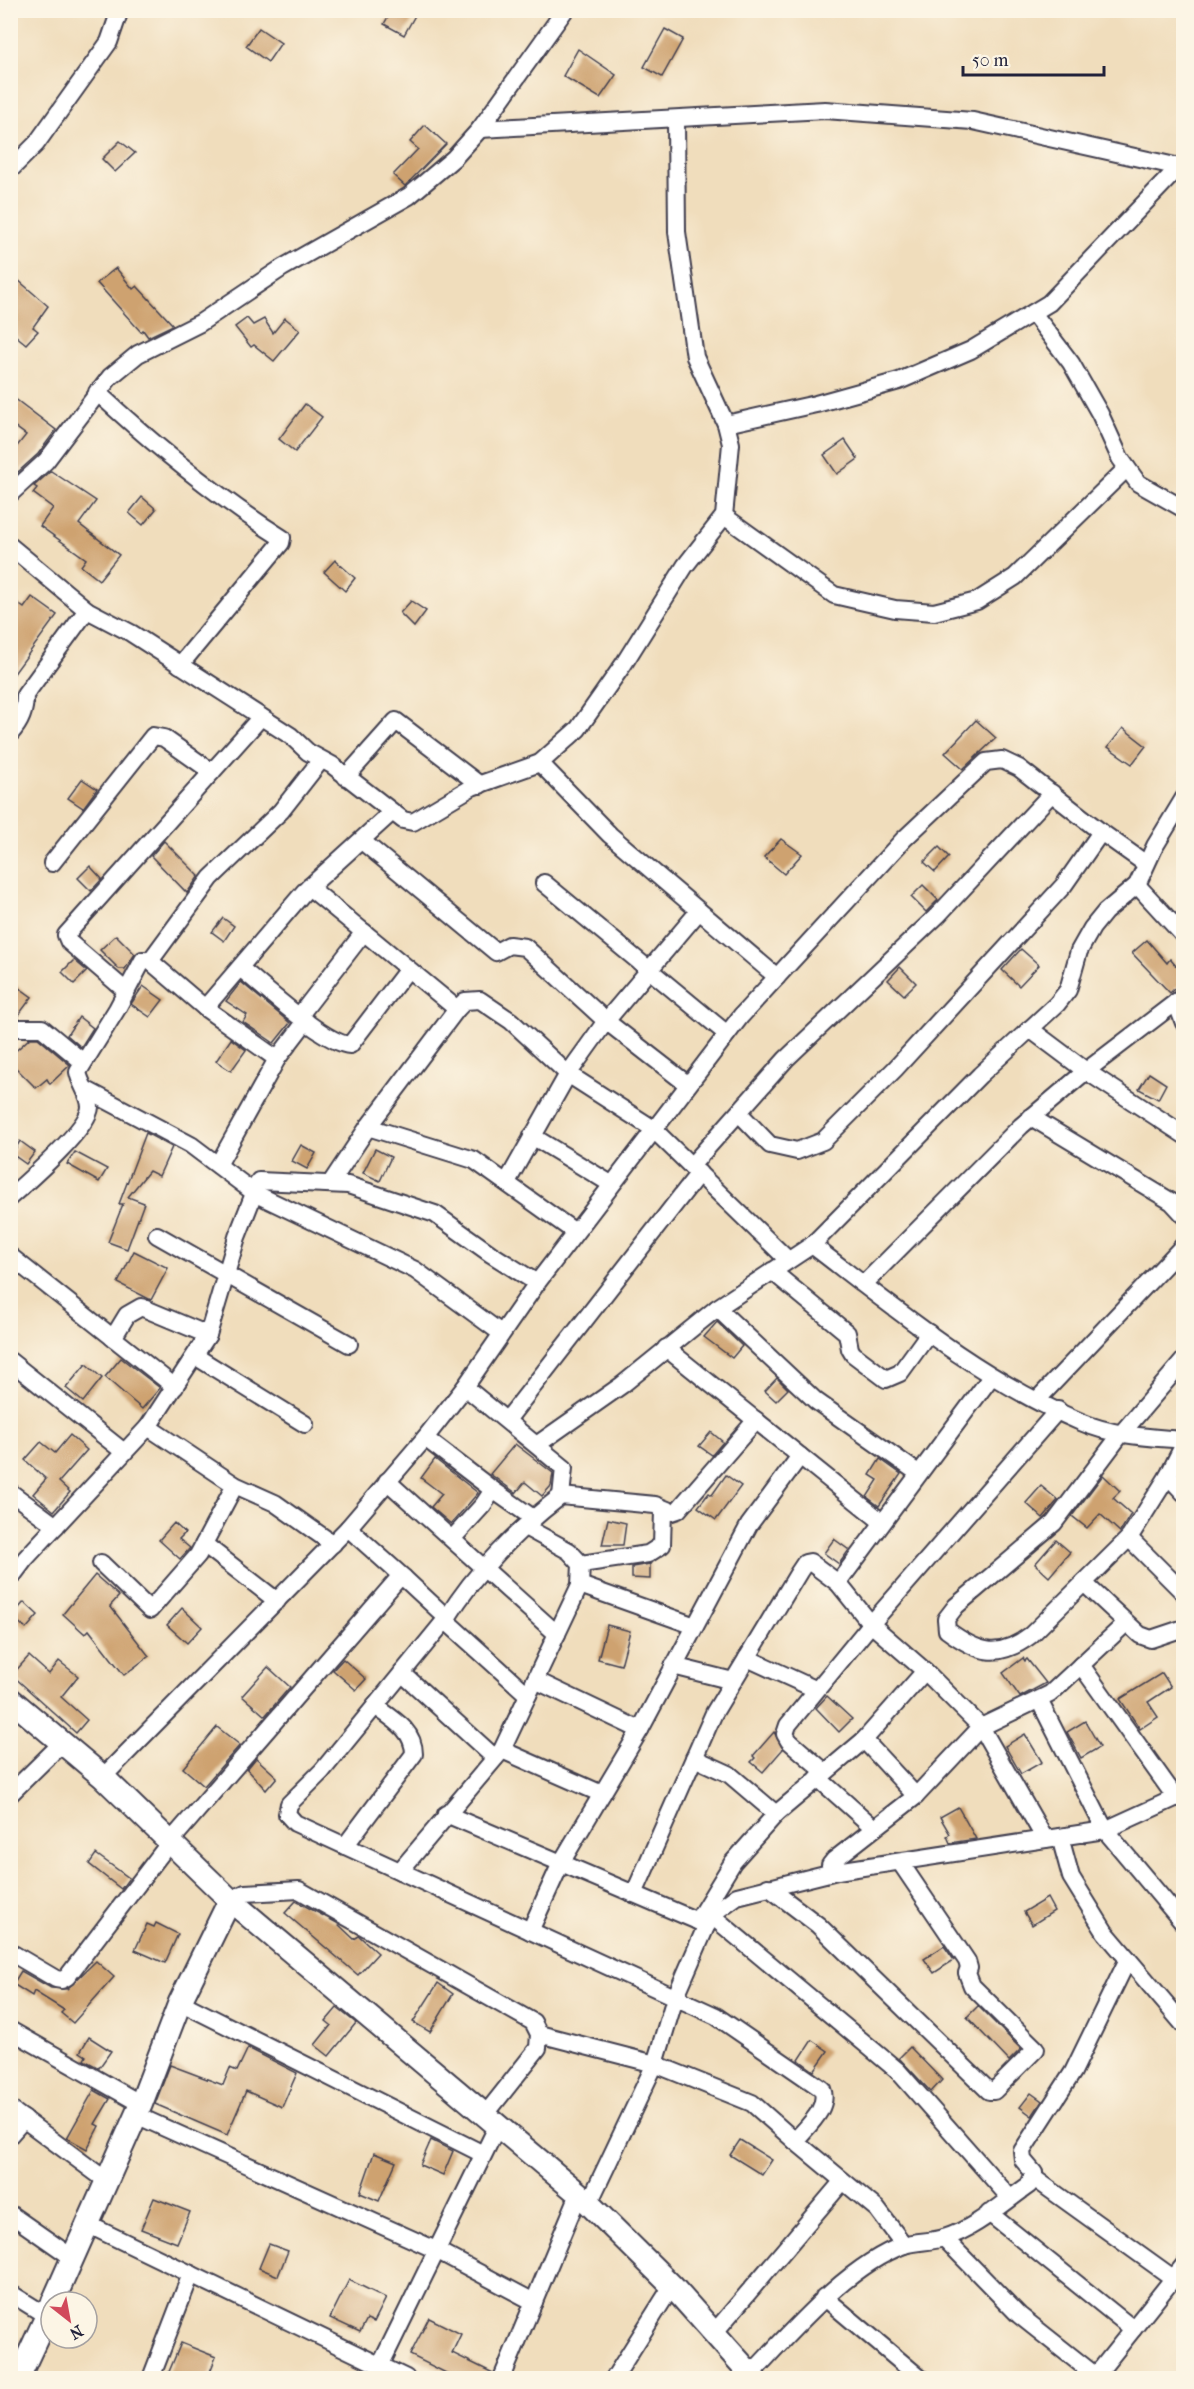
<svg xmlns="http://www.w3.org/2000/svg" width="1194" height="2389" viewBox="0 0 1194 2389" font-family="'IM FELL French Canon',serif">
	<rect width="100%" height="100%" fill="#fcf5e5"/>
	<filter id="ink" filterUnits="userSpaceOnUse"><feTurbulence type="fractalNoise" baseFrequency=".0167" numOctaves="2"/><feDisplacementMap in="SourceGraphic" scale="12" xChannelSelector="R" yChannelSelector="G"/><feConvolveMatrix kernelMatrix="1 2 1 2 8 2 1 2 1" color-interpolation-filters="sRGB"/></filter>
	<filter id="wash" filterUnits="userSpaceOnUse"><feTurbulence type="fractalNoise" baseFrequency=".008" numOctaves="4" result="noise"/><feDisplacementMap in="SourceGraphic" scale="24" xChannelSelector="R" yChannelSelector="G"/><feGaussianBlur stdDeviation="1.35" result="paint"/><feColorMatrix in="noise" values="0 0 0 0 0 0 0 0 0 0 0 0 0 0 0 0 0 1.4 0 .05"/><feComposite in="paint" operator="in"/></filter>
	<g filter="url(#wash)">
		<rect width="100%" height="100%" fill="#f0ddbc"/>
		<g id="blocks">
			<!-- building -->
			<g fill="#cea26f">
				<polygon points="392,10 418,10 404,35 384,24"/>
				<polygon points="259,28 281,43 268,62 246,46"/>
				<polygon points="665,29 683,39 662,77 644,67"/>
				<polygon points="578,49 616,75 600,98 563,76"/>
				<polygon points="425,125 446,144 405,186 393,175 418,149 410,142"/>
				<polygon points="120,141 135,153 115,172 102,159"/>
				<polygon points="116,268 133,289 137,286 173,325 148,337 143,330 141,332 97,283"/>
				<polygon points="10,273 48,306 33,327 38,331 26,344 10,331"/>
				<polygon points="247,318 253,325 264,319 273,333 285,318 300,330 274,361 254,345 251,347 235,327"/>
				<polygon points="10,395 56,430 38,454 18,472 10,466 10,455 26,435 10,423"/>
				<polygon points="305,404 322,417 295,452 279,439"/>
				<polygon points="845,440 858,459 837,474 824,455"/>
				<polygon points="51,471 96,501 79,524 119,555 99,580 81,566 86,559 40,526 53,508 33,493 37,488 34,486"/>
				<polygon points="142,497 156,509 143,525 129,513"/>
				<polygon points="335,560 355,578 345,591 324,572"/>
				<polygon points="32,597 57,615 10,679 10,598 24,608"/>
				<polygon points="411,601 426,611 414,627 400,613"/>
				<polygon points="976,720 996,738 963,769 945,753"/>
				<polygon points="1123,728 1146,746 1132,764 1108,747"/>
				<polygon points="82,779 97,789 83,808 68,798"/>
				<polygon points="781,839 802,854 784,874 764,857"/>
				<polygon points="164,841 199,876 187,893 151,856"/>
				<polygon points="939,847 949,857 935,872 924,862"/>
				<polygon points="90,866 102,879 91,891 78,878"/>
				<polygon points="923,885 938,900 926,912 911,897"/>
				<polygon points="223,918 234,926 224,941 212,932"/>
				<polygon points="116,935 135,954 125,969 119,969 100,950"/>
				<polygon points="1147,940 1167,963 1170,959 1184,975 1184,986 1176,987 1170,993 1132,953"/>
				<polygon points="1021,949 1039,965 1019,986 1002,970"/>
				<polygon points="74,960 87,971 74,984 62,972"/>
				<polygon points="900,967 916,983 904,995 888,980"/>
				<polygon points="10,981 32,997 17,1017 10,1017"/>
				<polygon points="241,982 290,1023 274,1043 243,1022 247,1015 226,1001"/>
				<polygon points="143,986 163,1000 150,1017 131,1004"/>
				<polygon points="79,1017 93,1028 81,1047 67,1035"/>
				<polygon points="30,1038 38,1038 70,1065 50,1084 47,1079 36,1088 10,1062 10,1056"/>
				<polygon points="231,1039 246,1050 231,1071 216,1061"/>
				<polygon points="1149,1073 1166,1084 1158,1099 1139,1089"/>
				<polygon points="146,1133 172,1147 159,1176 149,1171 128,1197 144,1203 127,1249 108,1242 123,1204 119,1204"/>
				<polygon points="20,1141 35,1152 26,1164 12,1154"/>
				<polygon points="301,1145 316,1153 307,1169 292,1161"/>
				<polygon points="375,1149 391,1157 380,1181 363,1173"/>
				<polygon points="75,1152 107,1169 99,1182 67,1164"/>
				<polygon points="134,1251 168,1268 151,1300 118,1283"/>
				<polygon points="717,1322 742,1346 732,1358 704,1337"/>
				<polygon points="121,1358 160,1388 142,1409 105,1377"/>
				<polygon points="86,1364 102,1378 83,1402 66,1388"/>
				<polygon points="777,1378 788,1389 776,1401 765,1391"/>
				<polygon points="711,1432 723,1442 712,1455 699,1446"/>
				<polygon points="70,1435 87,1450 59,1482 70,1492 54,1511 33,1494 46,1479 25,1460 41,1442 55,1453"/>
				<polygon points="515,1444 553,1473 551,1486 542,1496 525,1482 516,1493 490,1474"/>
				<polygon points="435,1459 478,1493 451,1524 431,1507 442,1494 421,1478"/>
				<polygon points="880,1459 901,1474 879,1506 867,1497 878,1480 870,1475"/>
				<polygon points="726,1475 741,1486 716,1520 698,1507 709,1493 712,1495"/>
				<polygon points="1103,1475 1120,1491 1113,1498 1131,1514 1120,1532 1100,1514 1087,1528 1072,1516"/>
				<polygon points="1041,1486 1058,1500 1043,1518 1026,1503"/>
				<polygon points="608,1519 626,1523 623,1545 602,1545"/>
				<polygon points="174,1523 185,1533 179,1539 190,1548 180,1559 159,1540"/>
				<polygon points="834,1539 849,1550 839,1564 824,1553"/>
				<polygon points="1056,1540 1070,1552 1049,1577 1035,1564"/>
				<polygon points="650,1564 650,1579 632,1578 632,1567"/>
				<polygon points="95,1575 119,1596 110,1606 149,1656 124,1675 89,1630 85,1634 63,1614"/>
				<polygon points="24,1602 38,1615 26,1629 12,1616"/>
				<polygon points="182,1608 202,1627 187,1643 167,1625"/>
				<polygon points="607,1625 630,1631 621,1665 598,1659"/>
				<polygon points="29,1656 49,1674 59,1661 78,1676 61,1697 87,1720 76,1733 12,1675"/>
				<polygon points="1023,1658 1025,1661 1027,1659 1046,1683 1020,1697 1003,1673"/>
				<polygon points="343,1659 366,1679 356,1690 333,1670"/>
				<polygon points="268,1667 290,1687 265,1716 242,1696"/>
				<polygon points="1162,1673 1171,1687 1148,1702 1158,1717 1140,1729 1120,1699"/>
				<polygon points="827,1696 852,1719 839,1732 816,1708"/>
				<polygon points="1085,1721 1100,1747 1081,1758 1067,1732"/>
				<polygon points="217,1727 240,1745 204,1786 183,1768"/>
				<polygon points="774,1732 783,1749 763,1772 751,1762 755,1758 753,1756"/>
				<polygon points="1025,1734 1042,1762 1021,1774 1005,1746"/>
				<polygon points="256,1758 277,1777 266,1790 247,1769"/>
				<polygon points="958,1807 976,1839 950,1843 947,1836 950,1834 940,1817"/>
				<polygon points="96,1854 129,1878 121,1889 89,1864"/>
				<polygon points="1047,1898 1054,1911 1032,1925 1024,1912"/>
				<polygon points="296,1901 337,1923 354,1939 359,1936 378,1953 358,1975 285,1913"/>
				<polygon points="156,1923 178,1934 165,1963 135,1950 147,1924 154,1927"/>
				<polygon points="944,1946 954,1960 934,1973 924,1959"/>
				<polygon points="96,1961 114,1977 73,2023 61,2013 64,2010 34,1991 32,1996 13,1984 21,1971 51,1988 67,1989"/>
				<polygon points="438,1983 453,1994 430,2032 413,2022"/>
				<polygon points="978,2006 1021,2049 1009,2061 967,2017"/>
				<polygon points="337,2008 356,2023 329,2056 315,2045 331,2025 326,2021"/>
				<polygon points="89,2037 111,2051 99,2068 84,2060 86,2056 80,2052"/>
				<polygon points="812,2040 828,2051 814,2071 799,2060"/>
				<polygon points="910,2047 942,2080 931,2092 899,2058"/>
				<polygon points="248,2048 297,2073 282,2107 246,2091 227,2135 155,2104 170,2065 223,2085 230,2068 237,2071"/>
				<polygon points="94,2090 110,2099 95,2124 99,2126 87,2149 67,2138"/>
				<polygon points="1031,2093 1042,2101 1032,2116 1020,2107"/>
				<polygon points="431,2140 453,2151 443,2175 420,2165"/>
				<polygon points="740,2140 772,2160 762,2175 730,2155"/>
				<polygon points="374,2153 396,2162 379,2201 360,2193"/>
				<polygon points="154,2198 190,2212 177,2243 141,2229"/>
				<polygon points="269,2244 288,2251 278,2276 259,2268"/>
				<polygon points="349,2280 386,2298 374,2322 367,2319 360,2332 330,2318"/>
				<polygon points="429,2318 461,2334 452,2353 493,2373 492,2379 458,2379 410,2355"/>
				<polygon points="181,2343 216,2357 207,2379 166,2379"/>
			</g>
		</g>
	</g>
	<g filter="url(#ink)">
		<use href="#blocks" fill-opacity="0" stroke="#413e4e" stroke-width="1.5"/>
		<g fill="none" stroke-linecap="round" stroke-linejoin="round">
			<defs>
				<g id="street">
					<polyline points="480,129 825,110 973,121 1184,168"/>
					<polyline points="10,170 36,144 109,42 120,10"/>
					<polyline points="1033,313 1071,363 1100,414 1120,458 1138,483 1184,509"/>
					<path d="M 97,392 C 156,447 214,495 282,538 L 281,543 L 180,665"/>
					<polyline points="726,424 816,404 899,381 971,350 1049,303 1179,167"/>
					<polyline points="10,494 46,461 110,377 138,354 200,323 282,268 409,196 454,158 480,129 565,10"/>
					<polyline points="724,516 834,595 895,609 934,612 977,601 1015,577 1127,468"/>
					<polyline points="10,546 87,610 131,633 291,736 308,752 332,765 403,820 413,822 472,787 540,763 578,729 623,665 685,566 724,516 731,444 726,424 695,357 677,232 676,119"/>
					<path d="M 10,734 C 21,722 25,711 25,695 L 87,610"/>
					<polyline points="540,763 610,835 777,977"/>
					<polyline points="346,777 396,721 480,785"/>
					<polyline points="362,841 496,952 509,945 525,947 606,1021 687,1084"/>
					<polyline points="52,863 153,736 164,738 212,772"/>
					<polyline points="544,883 727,1034"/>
					<polyline points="1137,885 1184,936"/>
					<polyline points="309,887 457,1009"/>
					<polyline points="150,961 211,878 281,811 321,760"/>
					<path d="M 240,968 C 263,986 325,1044 350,1045 L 408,969"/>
					<polyline points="126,991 69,942 66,935 261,717"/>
					<polyline points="1176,1002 1184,1023"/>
					<polyline points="205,1008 304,892 391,813"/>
					<polyline points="300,1015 364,932"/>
					<polyline points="10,1028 42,1028 83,1062"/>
					<polyline points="1030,1029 1086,1071 1184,1135"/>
					<polyline points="85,1089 191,1145 256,1194 415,1270 501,1333"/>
					<polyline points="739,1113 770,1145 797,1151 823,1141 895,1069 1064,885 1101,832"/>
					<polyline points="1031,1117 1172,1202 1184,1215"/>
					<polyline points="368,1127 457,1009 465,1001 480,1000 511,1021 568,1074 652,1128 788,1260"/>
					<polyline points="532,1136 611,1184"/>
					<polyline points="218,1165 277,1059 306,1021"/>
					<polyline points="691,1166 786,1059 938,915 1052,793"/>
					<polyline points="507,1182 568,1074 606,1021 699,911"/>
					<polyline points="330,1184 368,1127 474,1160 575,1232"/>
					<path d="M 10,1197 C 28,1181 89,1128 90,1107 C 90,1095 80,1084 78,1072 L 117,1009 L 143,960 L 150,961 L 205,1008 L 277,1059"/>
					<polyline points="157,1235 349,1344"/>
					<path d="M 812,1245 C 897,1310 981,1380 1081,1422 C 1113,1436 1149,1437 1184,1440"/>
					<polyline points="10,1256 175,1387"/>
					<polyline points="772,1271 847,1333 850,1349 853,1354 886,1379 900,1373 929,1333"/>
					<polyline points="864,1284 1021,1126 1086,1071 1184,996"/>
					<polyline points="717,1308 816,1401 918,1473"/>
					<polyline points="113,1338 127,1315 141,1307 208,1335"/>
					<polyline points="666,1348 882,1522"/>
					<polyline points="195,1356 305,1424"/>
					<path d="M 1184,1360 L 1121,1434 L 1054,1523 L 956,1606 L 946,1619 L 947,1630 C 978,1653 998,1660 1031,1635 L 1129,1538 L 1168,1476 L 1184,1444"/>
					<polyline points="10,1361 124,1452"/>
					<polyline points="465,1387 564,1468 561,1496"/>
					<polyline points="1037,1400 1184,1245"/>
					<polyline points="507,1420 699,1173"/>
					<path d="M 756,1420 L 678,1510 L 672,1512 L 655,1505 L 561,1496 C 518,1529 475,1572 447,1618 L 322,1771 L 289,1804 L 287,1814 L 295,1823 L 716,2016 L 822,2089 C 830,2108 807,2126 795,2141 L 877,2209 L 904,2245"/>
					<polyline points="148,1427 235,1485 275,1503 333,1544"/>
					<polyline points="425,1438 493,1490"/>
					<polyline points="538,1444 622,1385 717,1308 812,1245 980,1075 1057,1004 1068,990 1079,951 1092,928 1105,912 1137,885 1155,846 1184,798"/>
					<polyline points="1168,1476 1184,1493"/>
					<polyline points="387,1481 557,1634"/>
					<polyline points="10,1492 56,1526"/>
					<polyline points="348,1528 404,1578"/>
					<polyline points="1129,1538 1184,1593"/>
					<polyline points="452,1539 483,1505 493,1490 533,1518"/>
					<polyline points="204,1544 277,1601"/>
					<polyline points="101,1563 150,1610 198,1555 235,1485"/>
					<polyline points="581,1564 648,1554 662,1545 663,1511"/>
					<polyline points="10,1579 25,1559 148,1427 208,1335 237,1237 259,1181 348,1185 435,1214 491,1254 537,1283"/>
					<polyline points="838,1583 991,1377"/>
					<polyline points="1084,1583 1140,1635 1151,1639 1184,1628"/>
					<polyline points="580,1585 695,1626"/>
					<polyline points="445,1620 528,1695"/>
					<polyline points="747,1658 815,1689"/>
					<polyline points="1081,1665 1176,1798"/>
					<polyline points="673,1666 733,1681"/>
					<polyline points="402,1673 495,1758"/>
					<polyline points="535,1680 640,1730"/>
					<polyline points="1039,1700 1105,1830 1184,1924"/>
					<polyline points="864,1740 916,1796"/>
					<polyline points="502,1750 602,1794"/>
					<polyline points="694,1758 729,1774 776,1814"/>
					<polyline points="825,1772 789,1741 785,1734 788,1725 871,1624 1058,1410"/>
					<polyline points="103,1777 348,1528 425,1438 465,1387 537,1283 741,1016 904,839 986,762 1002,760 1019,768 1101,832 1146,864"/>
					<polyline points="818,1778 874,1828"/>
					<polyline points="10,1794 62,1743"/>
					<polyline points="446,1814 707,1925"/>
					<polyline points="1060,1837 1071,1877 1105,1932 1184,2025"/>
					<path d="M 345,1846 L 414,1754 C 414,1730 393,1719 375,1706"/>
					<polyline points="400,1871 502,1750 580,1585 581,1564 569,1551 525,1527"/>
					<polyline points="837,1871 830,1865 834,1860 916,1796 981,1727 1050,1694 1125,1624"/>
					<polyline points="768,1887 818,1925 989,2091 994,2091 1036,2049 972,1986 967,1973 969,1968 967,1961 900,1862"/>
					<polyline points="634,1894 714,1713 799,1572 805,1563 810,1562 838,1583 871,1624 925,1671 981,1727 1045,1839"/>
					<polyline points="230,1900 245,1893 299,1890 533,2022 539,2034 538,2048 485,2115"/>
					<polyline points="711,1915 898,2071 1010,2198"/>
					<polyline points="697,1921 733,1862 776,1814 864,1740 925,1671"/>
					<polyline points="530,1931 561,1863 640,1730 749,1525 800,1456"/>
					<polyline points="10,1952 56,1979 62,1980 67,1977 170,1842 397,1580 404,1578 447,1618"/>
					<polyline points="180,2002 483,2154"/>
					<polyline points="10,2030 141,2104"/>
					<polyline points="539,2034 655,2064 675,1998 711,1915 737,1896 837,1871 1105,1830 1184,1794"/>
					<polyline points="10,2109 107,2181"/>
					<polyline points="136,2115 436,2250 534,2302"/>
					<polyline points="10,2135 24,2119"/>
					<polyline points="1034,2178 1173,2278"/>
					<polyline points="589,2203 655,2064 752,2103 795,2141"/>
					<polyline points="989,2213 1133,2329"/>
					<polyline points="10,2214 73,2258"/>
					<polyline points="89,2225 406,2378"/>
					<polyline points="944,2238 1019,2315 1096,2376"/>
					<polyline points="10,2293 47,2316"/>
					<polyline points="824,2297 920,2378"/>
					<polyline points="714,2333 842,2182"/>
					<polyline points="380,2366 498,2125"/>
					<path d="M 750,2375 C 792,2331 847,2266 904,2245 C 916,2241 931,2242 944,2238 C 975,2229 1003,2203 1029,2185 L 1034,2173 L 1023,2160 L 1022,2151 L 1073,2072 L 1128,1959"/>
					<polyline points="151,2378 191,2274"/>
					<polyline points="502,2378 579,2194"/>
					<polyline points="614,2378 672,2286"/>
					<polyline points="1094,2378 1184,2265"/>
				</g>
				<g id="secondary">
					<polyline points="10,1699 103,1777 230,1900 579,2194 672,2286 754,2378"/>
					<polyline points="53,2302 141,2104 180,2002 230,1900"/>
					<polyline points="18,2378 51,2307"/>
				</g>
			</defs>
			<!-- street casing -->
			<use href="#street" stroke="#413e4e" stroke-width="20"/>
			<!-- secondary casing -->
			<use href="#secondary" stroke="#413e4e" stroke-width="26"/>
			<!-- street -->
			<use href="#street" stroke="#fff" stroke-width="16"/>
			<!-- secondary -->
			<use href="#secondary" stroke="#fff" stroke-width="22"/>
		</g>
	</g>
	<!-- margin -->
	<rect width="1194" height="2389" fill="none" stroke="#fcf5e5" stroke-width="36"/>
	<!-- north arrow -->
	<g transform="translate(69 2320) rotate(149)"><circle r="28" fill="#fcf5e5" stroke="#a5a1a1" stroke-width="1.5"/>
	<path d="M0-4.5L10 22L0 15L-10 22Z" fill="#d1495b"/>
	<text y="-9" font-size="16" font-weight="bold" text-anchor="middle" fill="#22223b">N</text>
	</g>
	<!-- scale -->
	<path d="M963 66v9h141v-9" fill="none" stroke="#22223b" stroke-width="3"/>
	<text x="972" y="66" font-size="18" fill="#22223b" stroke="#fcf5e5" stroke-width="4.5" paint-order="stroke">50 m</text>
</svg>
